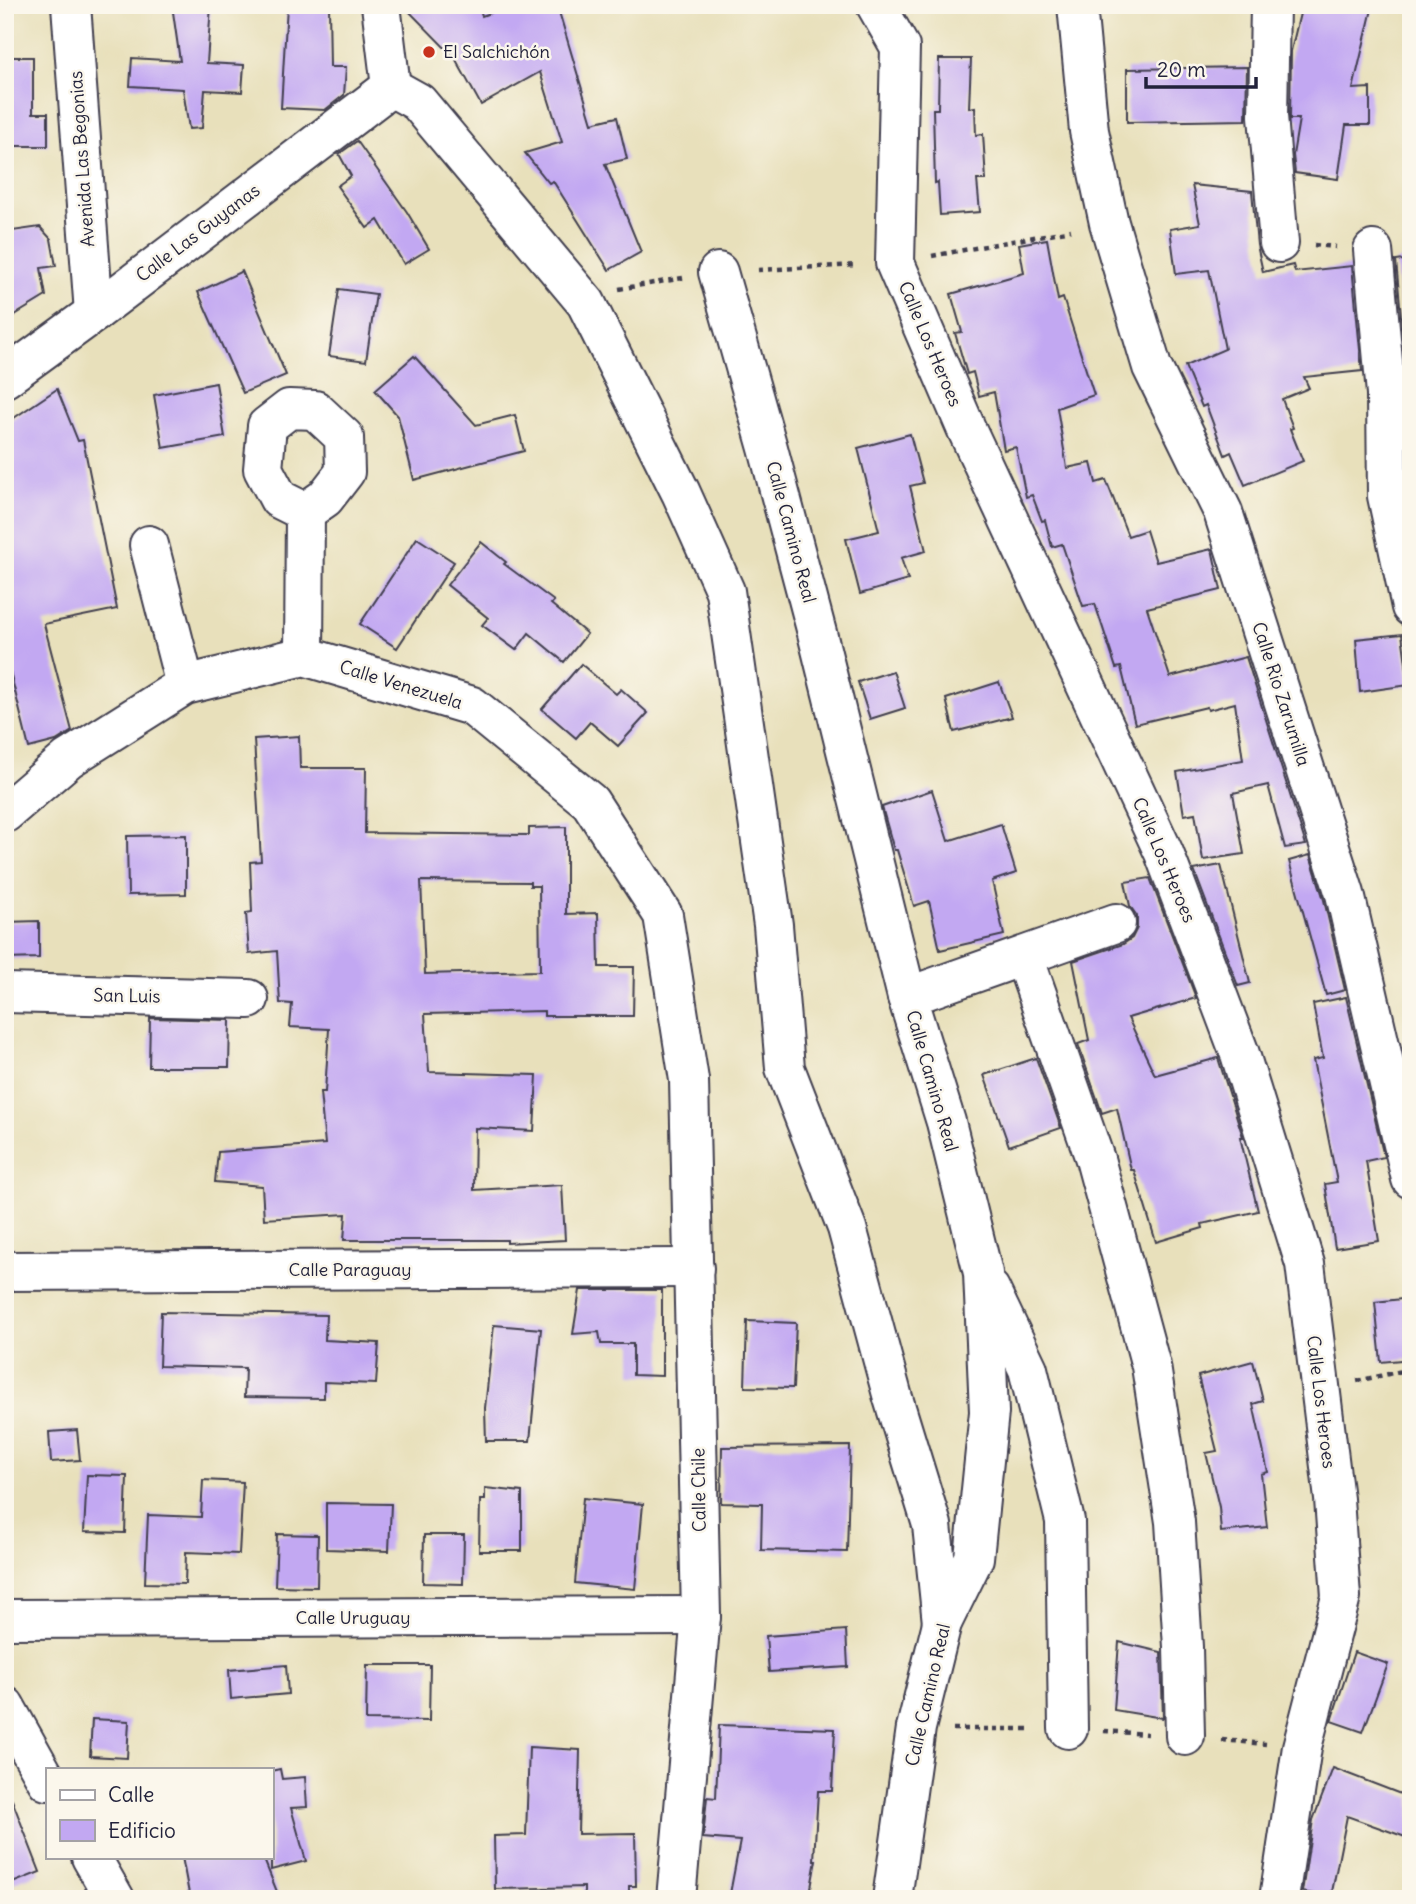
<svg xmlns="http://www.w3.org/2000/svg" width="1416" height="1904" viewBox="0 0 1416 1904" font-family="Delius,sans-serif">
	<rect width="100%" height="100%" fill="#fbf7ec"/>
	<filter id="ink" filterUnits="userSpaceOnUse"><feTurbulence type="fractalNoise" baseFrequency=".0143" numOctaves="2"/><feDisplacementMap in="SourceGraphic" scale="14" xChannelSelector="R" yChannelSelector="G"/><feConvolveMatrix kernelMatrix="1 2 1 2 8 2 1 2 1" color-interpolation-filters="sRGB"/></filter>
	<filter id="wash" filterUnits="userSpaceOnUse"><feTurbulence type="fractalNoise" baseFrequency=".00686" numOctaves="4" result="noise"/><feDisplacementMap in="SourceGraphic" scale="28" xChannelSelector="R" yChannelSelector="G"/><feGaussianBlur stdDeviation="1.57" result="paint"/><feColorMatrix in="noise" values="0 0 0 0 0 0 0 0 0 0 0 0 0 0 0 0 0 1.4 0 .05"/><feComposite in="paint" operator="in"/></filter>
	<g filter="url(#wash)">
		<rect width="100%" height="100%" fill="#e8e0bb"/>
		<g id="blocks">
			<!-- building -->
			<g fill="#c2a8f2" fill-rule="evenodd">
				<polygon points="172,5 211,5 207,63 244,65 242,92 205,90 202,128 189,129 183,89 130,86 132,58 180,61"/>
				<polygon points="287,5 329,5 330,67 346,67 344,95 325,110 281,108"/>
				<polygon points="403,5 479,5 482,16 512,5 557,5 592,123 617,117 627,159 605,164 641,252 609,270 553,181 549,183 525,153 562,142 540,72 481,105 455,58"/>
				<polygon points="1302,5 1373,5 1353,89 1370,88 1370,125 1346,125 1338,179 1295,173 1293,155 1299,119 1290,119 1291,51"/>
				<polygon points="5,57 33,57 33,113 48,113 48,146 5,146"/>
				<polygon points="939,59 971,59 969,108 975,107 976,135 983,134 986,180 977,180 980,212 940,215 938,182 935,183 933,109 938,109"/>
				<polygon points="1247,67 1246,120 1127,122 1127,69"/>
				<polygon points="357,141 407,212 429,249 404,264 378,220 367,228 337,186 351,176 339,154"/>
				<polygon points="1192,185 1252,191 1257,245 1263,272 1293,265 1295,272 1352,266 1362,371 1304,377 1309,388 1282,399 1293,428 1290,429 1303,461 1245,485 1231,452 1225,455 1206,405 1202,407 1185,366 1225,349 1209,270 1176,274 1170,229 1200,224"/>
				<polygon points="40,227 51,239 56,266 41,268 46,296 5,321 5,232"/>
				<polygon points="1047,239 1058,300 1063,298 1094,395 1057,408 1067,468 1091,463 1096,483 1106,480 1128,536 1146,530 1156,562 1212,549 1221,590 1147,608 1170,677 1246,657 1306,845 1285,848 1268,785 1233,793 1244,854 1203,860 1195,813 1184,815 1177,772 1243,760 1235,703 1208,710 1207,707 1135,724 1121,667 1116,668 1095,604 1083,606 1062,544 1052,547 1045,520 1042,521 1032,495 1026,497 1016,447 1004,450 994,392 979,396 973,372 967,374 955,333 962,332 951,294 1024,273 1019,244"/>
				<polygon points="1411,259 1411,420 1408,420 1408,392 1396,261"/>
				<polygon points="242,271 286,375 243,393 198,292"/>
				<polygon points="339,289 376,294 366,361 329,356"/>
				<polygon points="414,356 476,425 515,415 524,451 414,480 398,416 375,390"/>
				<polygon points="216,383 225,437 163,448 154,395"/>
				<polygon points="57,389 78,441 83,440 117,609 44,624 72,731 56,741 29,748 5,651 5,424"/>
				<polygon points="910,434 923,483 910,486 926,551 901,558 908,580 860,594 846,539 879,531 858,448"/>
				<polygon points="417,538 454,562 397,648 360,624"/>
				<polygon points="481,542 506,562 504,564 554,601 551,604 587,634 564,662 529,633 516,650 482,625 488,618 447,585"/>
				<polygon points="1402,634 1409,685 1360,692 1356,639"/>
				<polygon points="581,664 616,694 621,689 648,713 618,746 590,722 576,738 542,709"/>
				<polygon points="893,671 905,708 870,719 858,682"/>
				<polygon points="999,682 1012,717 954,732 946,699"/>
				<path d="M 299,736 L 300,768 L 366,768 L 365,833 L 529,835 L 529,828 L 566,827 L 566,914 L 598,913 L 599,967 L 634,967 L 633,1016 L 544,1016 L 544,1011 L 425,1014 L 429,1072 L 537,1075 L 534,1131 L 475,1128 L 474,1190 L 562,1185 L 565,1240 L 507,1243 L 507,1240 L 344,1240 L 346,1214 L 264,1219 L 262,1186 L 215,1182 L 218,1152 L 325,1144 L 320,1092 L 325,1092 L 329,1029 L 290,1027 L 292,1004 L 280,1003 L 277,951 L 249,954 L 246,913 L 252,912 L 250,862 L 261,861 L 254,739 ZM 421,881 L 530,882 L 530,886 L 539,886 L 540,971 L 425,974 Z"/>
				<polygon points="932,790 948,841 1001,824 1016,873 992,881 1004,935 940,950 929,901 914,906 897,850 894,850 882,807"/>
				<polygon points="186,835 186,894 128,895 127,836"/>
				<polygon points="1310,855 1324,900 1345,990 1326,995 1289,861"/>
				<polygon points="1221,865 1250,983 1238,986 1194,870"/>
				<polygon points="1150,878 1196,998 1128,1018 1155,1075 1218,1058 1243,1137 1240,1137 1258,1211 1202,1224 1203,1228 1156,1242 1134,1170 1131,1170 1117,1108 1102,1113 1078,1044 1089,1040 1073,961 1123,944 1132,938 1137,928 1137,916 1130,906 1125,882"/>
				<polygon points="39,921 39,958 5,959 5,922"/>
				<polygon points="1346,997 1384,1157 1366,1161 1379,1241 1335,1248 1325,1184 1337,1182 1313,1060 1323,1058 1313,1004"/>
				<polygon points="150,1018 230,1020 229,1067 149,1067"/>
				<polygon points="1036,1058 1061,1128 1009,1146 984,1075"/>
				<polygon points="580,1290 662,1290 662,1376 633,1375 633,1344 601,1344 599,1332 573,1334"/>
				<polygon points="1411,1298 1411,1359 1381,1362 1375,1302"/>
				<polygon points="161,1312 326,1315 325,1340 379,1343 376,1384 324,1382 324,1398 244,1397 245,1368 159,1366"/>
				<polygon points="747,1321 796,1323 793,1388 745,1387"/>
				<polygon points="494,1325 541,1329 530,1441 486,1441 485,1408"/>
				<polygon points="1253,1361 1263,1401 1253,1404 1268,1472 1261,1474 1267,1527 1221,1532 1219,1507 1206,1453 1217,1451 1198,1376"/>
				<polygon points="77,1430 80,1460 51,1462 49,1432"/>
				<polygon points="850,1446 847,1552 761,1550 762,1504 721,1503 722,1447"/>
				<polygon points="87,1475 127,1476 125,1533 84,1532"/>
				<polygon points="203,1480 243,1482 239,1554 186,1552 185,1584 145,1583 148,1515 201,1517"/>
				<polygon points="485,1488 522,1492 522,1551 479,1551 480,1500 485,1500"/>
				<polygon points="583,1498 643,1504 635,1589 575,1583"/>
				<polygon points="326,1503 391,1504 389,1551 326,1549"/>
				<polygon points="277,1534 318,1535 317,1587 275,1586"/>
				<polygon points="424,1535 464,1535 463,1584 423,1583"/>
				<polygon points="846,1630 848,1667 769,1672 766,1636"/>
				<polygon points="1119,1642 1161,1652 1163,1718 1114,1710"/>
				<polygon points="1354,1652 1388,1664 1363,1732 1331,1721"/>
				<polygon points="286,1665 288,1694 231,1699 229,1670"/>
				<polygon points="367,1665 430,1665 429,1721 366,1720"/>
				<polygon points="92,1719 129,1721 127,1758 90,1756"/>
				<polygon points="719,1725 835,1729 832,1791 818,1791 814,1860 816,1860 809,1899 729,1899 740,1841 703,1838 707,1797 716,1798"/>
				<polygon points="529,1747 580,1750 578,1834 635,1833 636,1886 629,1886 629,1899 584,1899 584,1887 495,1889 494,1836 526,1835"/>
				<polygon points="1333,1768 1411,1798 1411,1839 1347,1816 1331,1897 1302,1892 1313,1820"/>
				<polygon points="280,1769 282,1779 305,1777 307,1807 291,1808 306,1861 271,1870 271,1771"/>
				<polygon points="7,1787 40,1872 5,1886 5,1788"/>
				<polygon points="182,1857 263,1857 280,1899 190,1899"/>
			</g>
		</g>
	</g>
	<g filter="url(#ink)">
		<use href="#blocks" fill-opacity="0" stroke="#403e4e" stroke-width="2"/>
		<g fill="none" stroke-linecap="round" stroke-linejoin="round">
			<defs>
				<g id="minor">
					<polyline points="71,5 94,313"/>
					<polyline points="381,5 391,87"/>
					<polyline points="876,5 900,47 895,263 966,428 1164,853 1240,1054 1305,1264 1334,1499 1341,1597 1302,1747 1279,1899"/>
					<polyline points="1077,5 1089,131 1109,223 1152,367 1223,512 1345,894 1411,1179"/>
					<polyline points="1270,5 1268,116 1279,243"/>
					<polyline points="391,87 418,102 586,303 681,493 725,591 773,925 785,1068 847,1228 893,1398 932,1525 942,1623"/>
					<polyline points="1373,250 1386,394 1387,496 1411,607"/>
					<polyline points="718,272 768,448 817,633 907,997 946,1122 983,1273 989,1412 974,1558 942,1623 916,1728 892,1899"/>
					<polyline points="5,378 94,313 391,87"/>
					<polyline points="149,545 185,685"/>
					<polyline points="304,656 305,512 325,498 345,472 344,437 315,410 289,409 267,426 263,469 279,499 305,512"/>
					<polyline points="5,813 68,759 185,685 304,656 472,706 590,802 663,915 689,1080 701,1616 676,1899"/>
					<polyline points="1024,957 1095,1159 1151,1366 1175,1522 1183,1647 1185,1736"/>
					<polyline points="5,993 249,999"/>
					<polyline points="907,997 1116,923"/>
					<polyline points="5,1271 694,1268"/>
					<polyline points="990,1289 1028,1369 1065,1521 1068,1729"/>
					<polyline points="5,1619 701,1616"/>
					<polyline points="5,1706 47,1781"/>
					<polyline points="91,1857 115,1899"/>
				</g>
			</defs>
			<!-- minor casing -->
			<use href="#minor" stroke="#403e4e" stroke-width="42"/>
			<!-- path -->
			<g stroke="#403e4e" stroke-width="4.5" stroke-dasharray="5 5" stroke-linecap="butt">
				<polyline points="1314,245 1336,247"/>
				<polyline points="932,256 1071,230"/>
				<polyline points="758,270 857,265"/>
				<polyline points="619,289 683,278"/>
				<polyline points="1357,1381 1411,1369"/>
				<polyline points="953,1729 1032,1729"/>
				<polyline points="1104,1731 1147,1734"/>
				<polyline points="1222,1740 1266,1744"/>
			</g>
			<!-- minor -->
			<use href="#minor" stroke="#fff" stroke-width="38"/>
		</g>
	</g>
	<!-- markers -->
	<circle fill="#c8321e" stroke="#fbf7ec" stroke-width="2.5" cx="429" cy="52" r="7"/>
	<g text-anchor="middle" stroke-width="5" stroke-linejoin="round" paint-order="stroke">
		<!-- poi labels -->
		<g font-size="18" fill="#22223b" stroke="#fbf7ec" text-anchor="start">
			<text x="443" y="58">El Salchichón</text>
		</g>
		<!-- street labels -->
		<g font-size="18" fill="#22223b" stroke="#fbf7ec">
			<text transform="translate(82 159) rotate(-94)" y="6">Avenida Las Begonias</text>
			<text transform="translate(198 233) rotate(-37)" y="6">Calle Las Guyanas</text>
			<text transform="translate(930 344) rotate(67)" y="6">Calle Los Heroes</text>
			<text transform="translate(791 532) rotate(75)" y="6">Calle Camino Real</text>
			<text transform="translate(401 685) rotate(17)" y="6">Calle Venezuela</text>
			<text transform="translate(1281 694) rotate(72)" y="6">Calle Rio Zarumilla</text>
			<text transform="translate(1164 860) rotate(67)" y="6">Calle Los Heroes</text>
			<text transform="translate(127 996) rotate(1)" y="6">San Luis</text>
			<text transform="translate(932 1081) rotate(74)" y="6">Calle Camino Real</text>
			<text x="350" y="1276">Calle Paraguay</text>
			<text transform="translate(1321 1402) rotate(83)" y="6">Calle Los Heroes</text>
			<text transform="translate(699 1490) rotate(-91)" y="6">Calle Chile</text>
			<text x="353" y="1624">Calle Uruguay</text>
			<text transform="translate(928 1695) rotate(-77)" y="6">Calle Camino Real</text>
		</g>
	</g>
	<!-- margin -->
	<rect width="1416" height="1904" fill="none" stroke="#fbf7ec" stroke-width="28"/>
	<!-- legend -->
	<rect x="46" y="1768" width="228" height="91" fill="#fbf7ec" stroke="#a4a2a5" stroke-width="2"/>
	<rect x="60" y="1790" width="35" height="10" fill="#ffffff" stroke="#a4a2a5" stroke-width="2"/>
	<text x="108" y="1802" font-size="21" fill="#22223b">Calle</text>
	<rect x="60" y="1820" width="35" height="21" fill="#c2a8f2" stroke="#a4a2a5" stroke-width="2"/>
	<text x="108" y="1838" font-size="21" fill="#22223b">Edificio</text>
	<!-- scale -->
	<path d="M1146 77v10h110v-10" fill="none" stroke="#22223b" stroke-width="3.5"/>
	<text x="1157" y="77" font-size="21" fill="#22223b" stroke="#fbf7ec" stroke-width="5" paint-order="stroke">20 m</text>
</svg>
